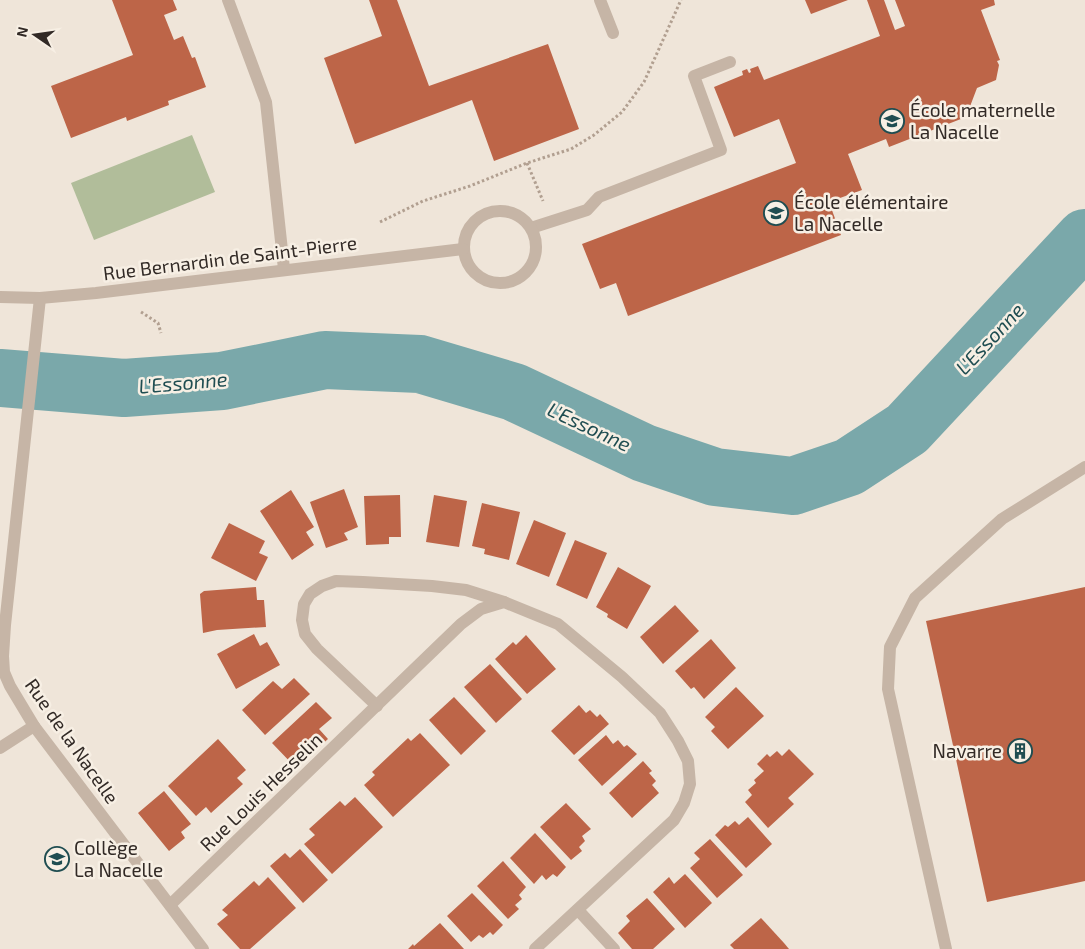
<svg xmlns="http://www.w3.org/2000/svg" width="1085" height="949" viewBox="0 0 1085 949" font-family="'Exo 2',sans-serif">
	<rect width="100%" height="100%" fill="#efe5d9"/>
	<!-- green -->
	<polygon fill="#b1bd9a" points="192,135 215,192 94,240 71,183"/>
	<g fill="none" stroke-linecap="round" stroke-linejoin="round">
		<!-- river -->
		<polyline stroke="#7aa8aa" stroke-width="58" points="0,378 124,388 222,381 325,360 420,364 514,392 644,453 715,477 793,486 849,467 907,429 1085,238"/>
	</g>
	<!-- building -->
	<g fill="#bd6548">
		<polygon points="112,0 173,0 177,10 164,15 174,40 183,36 192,58 195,57 206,87 168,101 169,105 127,121 126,117 71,138 51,86 133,55"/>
		<polygon points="369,0 397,0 429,86 548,44 579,129 494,161 472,100 355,144 324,58 382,36"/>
		<polygon points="805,0 848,0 811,14"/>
		<polygon points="867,0 884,0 895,30 905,26 895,0 994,0 995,5 981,10 1000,60 997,61 999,65 996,80 977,88 966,117 889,147 886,139 848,154 862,190 829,202 841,235 628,316 616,283 600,289 582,244 796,163 779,119 734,137 714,87 743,75 742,71 747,69 749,73 751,72 750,69 758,66 764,80 880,36"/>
		<polygon points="344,489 358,527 344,533 348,540 326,548 310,502"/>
		<polygon points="291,490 314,527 306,532 314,545 292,560 260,511"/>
		<polygon points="400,495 401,537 389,537 389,544 366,545 364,496"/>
		<polygon points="434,495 467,501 459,547 426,542"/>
		<polygon points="482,503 520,512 509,560 484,554 485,549 472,546"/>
		<polygon points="534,520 566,533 549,577 516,564"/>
		<polygon points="229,523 265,541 259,553 268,557 256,581 211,558"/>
		<polygon points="575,540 607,553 587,599 556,585"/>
		<polygon points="618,567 651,586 627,629 607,617 608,614 596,607"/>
		<polygon points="256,587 257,600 264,600 266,627 217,630 203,633 200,594 204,591"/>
		<polygon points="1085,587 1085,881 987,902 926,621"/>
		<polygon points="675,605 699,631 663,664 640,637"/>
		<polygon points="254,634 260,646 267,642 280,665 236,689 217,654"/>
		<polygon points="526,635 556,669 527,694 495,659 513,642 516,645"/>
		<polygon points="711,639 736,668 704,699 694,687 691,689 675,671"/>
		<polygon points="490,664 522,699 496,723 464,687"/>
		<polygon points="294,678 310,694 265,735 242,710 273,681 282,689"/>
		<polygon points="736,687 764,716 728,749 711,731 715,727 705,717"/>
		<polygon points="454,697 486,731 461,755 429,720"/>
		<polygon points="316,702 332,718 319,729 328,739 296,768 272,743"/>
		<polygon points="579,705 586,713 590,710 597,717 600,714 609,724 574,755 551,731"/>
		<polygon points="420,733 450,765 393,817 364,785 375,775 372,772 408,738 411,741"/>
		<polygon points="606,735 613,744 618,740 624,747 627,745 637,754 602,786 578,760"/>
		<polygon points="218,739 246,770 237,778 243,784 211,813 206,807 196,816 168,786"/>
		<polygon points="789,749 814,774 788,798 794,804 768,828 745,802 752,795 748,790 756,783 754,780 764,771 757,764 767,754 770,757 777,751 782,756"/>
		<polygon points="643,761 652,771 649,773 656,781 652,785 659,793 632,818 609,793"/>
		<polygon points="164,791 191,824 181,832 185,838 169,851 138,813"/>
		<polygon points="355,797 383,827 332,874 304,844 315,835 309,829 340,801 345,806"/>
		<polygon points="566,803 591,829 582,836 585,841 579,847 582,851 571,860 540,827"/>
		<polygon points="748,817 772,844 746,868 715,835 725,825 728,827 735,821 739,825"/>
		<polygon points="535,833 566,867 557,877 553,874 546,880 542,875 534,884 510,858"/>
		<polygon points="710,839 743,875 717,898 690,868 700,859 694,853"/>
		<polygon points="300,849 328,880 303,903 270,866 285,853 290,858"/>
		<polygon points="503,861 526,887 519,895 522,899 515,905 519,909 508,919 477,886"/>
		<polygon points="685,874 712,903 685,928 653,892 669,877 674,884"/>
		<polygon points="268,877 296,908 250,949 240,949 217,924 228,915 222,910 254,881 259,886"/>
		<polygon points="472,893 503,925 493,935 490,932 483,938 479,935 471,942 447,916"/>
		<polygon points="647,898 675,929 653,949 632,949 618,933 630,921 626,916"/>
		<polygon points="761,918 784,943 789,949 734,949 730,945"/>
		<polygon points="440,923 464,949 408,949 413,944 414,946"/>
	</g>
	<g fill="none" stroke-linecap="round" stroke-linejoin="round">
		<!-- path -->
		<g stroke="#b19f90" stroke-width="3" stroke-dasharray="2.5 2.5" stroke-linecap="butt">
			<polyline points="527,163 543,201"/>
			<polyline points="380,222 423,201 470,186 527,163 571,149 594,135 622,112 644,82 681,0"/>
			<polyline points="141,312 158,323 161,333"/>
		</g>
		<!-- lane -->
		<g stroke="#c6b5a6" stroke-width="12">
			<polyline points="600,0 613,33"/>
			<polyline points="531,228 587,210 599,197 721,150 694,76 730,62"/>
			<polyline points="578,910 614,949"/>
			<polyline points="946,949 888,689 890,647 915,598 1002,519 1085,467"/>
		</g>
		<!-- street -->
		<g stroke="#c6b5a6" stroke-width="12">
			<polyline points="228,0 266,102 284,269"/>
			<circle cx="500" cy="247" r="36"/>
			<polyline points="0,297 40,298 96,293 463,249"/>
			<polyline points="40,298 5,625 3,656 4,672 10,686 34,726 203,949"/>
			<polyline points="377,706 317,649 305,634 302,620 304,604 310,594 322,586 336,581 363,582 432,586 466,590 504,602"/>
			<polyline points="0,748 34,726"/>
			<polyline points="170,905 461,624 481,609 504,602 558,624 622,677 660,713 678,741 688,761 690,784 684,803 674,820 535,949"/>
		</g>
	</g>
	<!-- icons -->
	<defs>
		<symbol id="school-ring" viewBox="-11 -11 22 22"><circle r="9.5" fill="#f7efe4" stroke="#1f4d51" stroke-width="1.5"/><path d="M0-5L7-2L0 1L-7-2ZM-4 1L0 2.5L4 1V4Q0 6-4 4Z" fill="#1f4d51"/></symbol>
		<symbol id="building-ring" viewBox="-11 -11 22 22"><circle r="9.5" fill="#f7efe4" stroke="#1f4d51" stroke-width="1.5"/><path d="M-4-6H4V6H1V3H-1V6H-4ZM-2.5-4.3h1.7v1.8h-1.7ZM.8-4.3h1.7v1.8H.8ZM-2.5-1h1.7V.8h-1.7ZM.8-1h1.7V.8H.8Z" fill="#1f4d51"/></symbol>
	</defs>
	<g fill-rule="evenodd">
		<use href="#school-ring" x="878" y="107" width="28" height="28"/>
		<use href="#school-ring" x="762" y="199" width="28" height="28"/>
		<use href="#building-ring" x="1006" y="737" width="28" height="28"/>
		<use href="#school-ring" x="43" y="845" width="28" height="28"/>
	</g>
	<g text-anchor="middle" stroke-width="5" stroke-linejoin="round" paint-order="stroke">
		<!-- poi labels -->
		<g font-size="19" fill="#322a26" stroke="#f7efe4" text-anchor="start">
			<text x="910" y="117">École maternelle<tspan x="910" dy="22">La Nacelle</tspan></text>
			<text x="794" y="209">École élémentaire<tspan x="794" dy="22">La Nacelle</tspan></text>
			<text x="1002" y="758" text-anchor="end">Navarre</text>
			<text x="74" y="855">Collège<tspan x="74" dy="22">La Nacelle</tspan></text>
		</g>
		<!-- street labels -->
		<g font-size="19" fill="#322a26" stroke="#f7efe4">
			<text transform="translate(230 258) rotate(-7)" y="7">Rue Bernardin de Saint-Pierre</text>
			<text transform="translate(72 741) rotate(55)" y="7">Rue de la Nacelle</text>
			<text transform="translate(261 792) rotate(-44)" y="7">Rue Louis Hesselin</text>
		</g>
		<!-- water labels -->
		<g font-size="20" font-style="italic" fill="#1f4d51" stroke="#f7efe4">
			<text transform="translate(990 339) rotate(-47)" y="7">L'Essonne</text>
			<text transform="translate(183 383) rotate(-5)" y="7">L'Essonne</text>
			<text transform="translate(589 427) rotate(25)" y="7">L'Essonne</text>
		</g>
	</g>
	<!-- north arrow -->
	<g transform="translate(35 35) rotate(283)" stroke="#f7efe4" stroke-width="4" paint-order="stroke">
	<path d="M0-4L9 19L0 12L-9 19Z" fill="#322a26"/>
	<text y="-8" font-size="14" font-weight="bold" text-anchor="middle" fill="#322a26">N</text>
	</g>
</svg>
